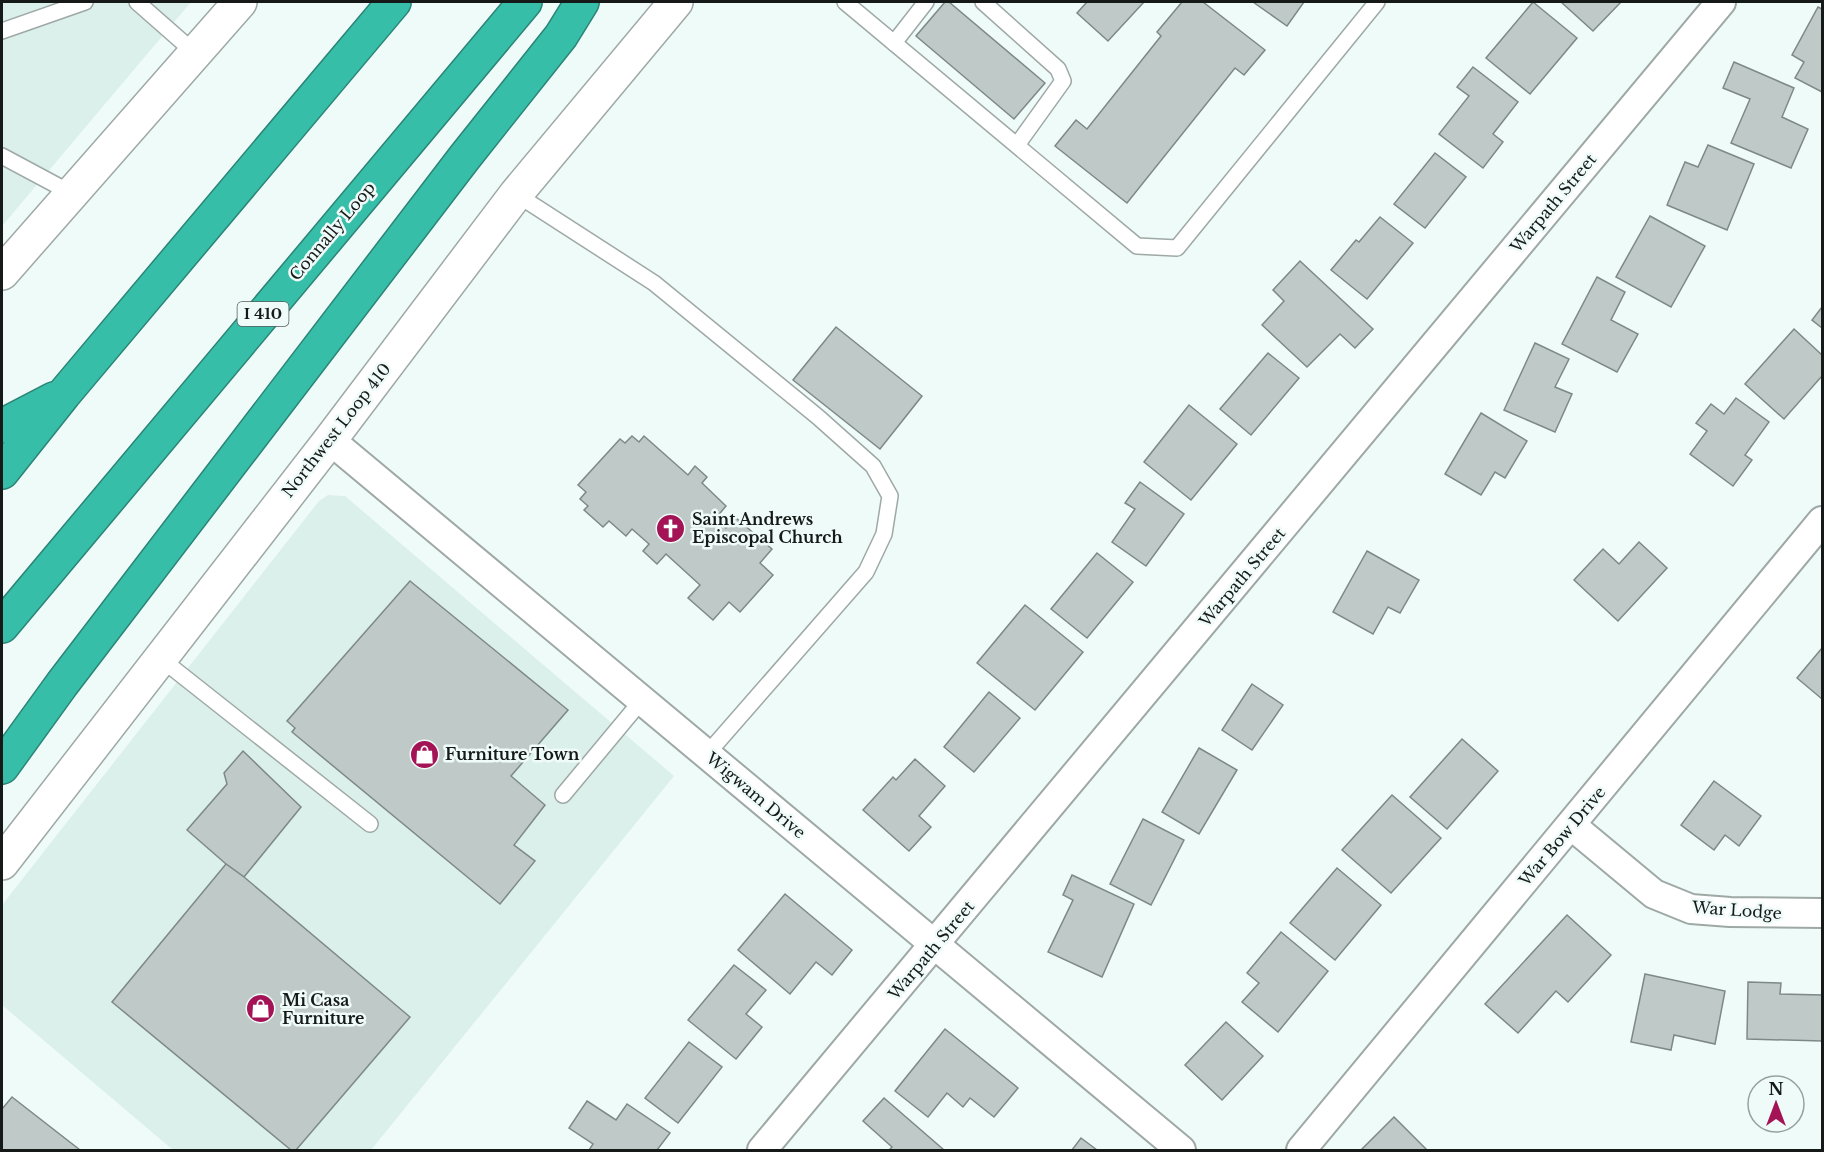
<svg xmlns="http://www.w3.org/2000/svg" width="1824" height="1152" viewBox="0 0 1824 1152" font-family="'Libre Baskerville',serif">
	<rect width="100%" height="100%" fill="#effbf8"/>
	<!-- built -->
	<g fill="#dbf0eb">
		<polygon points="2,2 191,2 2,226"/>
		<polygon points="328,495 345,496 674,776 371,1150 173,1150 2,1005 2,905 319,501"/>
	</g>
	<!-- building -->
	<g fill="#bfcac8" stroke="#7e8986" stroke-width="1.5">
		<polygon points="945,2 949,2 1045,83 1014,119 916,36"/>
		<polygon points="1087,2 1144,2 1108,41 1077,13"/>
		<polygon points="1182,2 1203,2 1265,50 1244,75 1235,68 1127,203 1055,146 1076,120 1087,129 1161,36 1157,32"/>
		<polygon points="1253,2 1304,2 1287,26"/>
		<polygon points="1533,2 1577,38 1530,94 1486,58"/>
		<polygon points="1561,2 1621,2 1593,31"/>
		<polygon points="1818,7 1822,9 1822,92 1795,78 1804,62 1792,55"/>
		<polygon points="1734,62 1794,88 1782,117 1808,129 1791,168 1731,143 1750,99 1723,88"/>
		<polygon points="1473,67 1518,102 1493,134 1503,142 1483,168 1439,134 1469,96 1457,87"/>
		<polygon points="1708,145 1754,164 1727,230 1667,205 1685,162 1698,167"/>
		<polygon points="1435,153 1466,177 1425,228 1394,204"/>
		<polygon points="1650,216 1705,246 1671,307 1616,277"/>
		<polygon points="1380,217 1413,243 1367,299 1331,270 1356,240 1359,242"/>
		<polygon points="1300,261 1373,329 1355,348 1340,334 1307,367 1262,325 1284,301 1273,290"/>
		<polygon points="1597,277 1625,292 1611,320 1638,334 1617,372 1562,344"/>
		<polygon points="1822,307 1822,328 1812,320"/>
		<polygon points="836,327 922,396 880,449 793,380"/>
		<polygon points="1794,329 1822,355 1822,376 1784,419 1745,384"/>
		<polygon points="1535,343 1569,359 1555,387 1572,394 1555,432 1504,410"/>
		<polygon points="1268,353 1299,378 1251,435 1220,409"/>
		<polygon points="1736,398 1769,422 1745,455 1752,460 1733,486 1690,454 1707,431 1696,423 1711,404 1724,414"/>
		<polygon points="1189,405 1237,444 1191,500 1144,462"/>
		<polygon points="1481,413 1527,441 1505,478 1495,472 1481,495 1445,474"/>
		<polygon points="632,436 639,442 644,436 688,475 695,466 707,477 702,483 726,506 716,518 726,528 736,518 772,549 760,563 773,575 740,612 729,602 713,620 688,598 700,585 666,554 657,564 643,551 649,544 632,529 626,536 609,521 603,527 584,510 588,506 580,499 586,492 578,485 620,439 625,443"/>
		<polygon points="1140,482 1184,514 1146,566 1112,542 1135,509 1125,503"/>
		<polygon points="1639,542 1667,568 1618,621 1574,580 1603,549 1619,564"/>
		<polygon points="1367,551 1419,580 1400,613 1388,607 1373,634 1333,612"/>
		<polygon points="1097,553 1133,582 1087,638 1051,609"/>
		<polygon points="410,581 568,710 511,776 545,805 514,845 535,861 500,904 292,732 295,728 287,721"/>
		<polygon points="1025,605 1083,652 1035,710 977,663"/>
		<polygon points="1822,648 1822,699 1797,678"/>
		<polygon points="1252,684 1283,705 1252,750 1222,730"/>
		<polygon points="989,692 1020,718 974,772 944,747"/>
		<polygon points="1462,739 1498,771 1447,829 1410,797"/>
		<polygon points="1199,748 1237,770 1199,834 1162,812"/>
		<polygon points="243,751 301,807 244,877 226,864 187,830 227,784 224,773"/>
		<polygon points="915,759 945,786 919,816 931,827 909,851 863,810 893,777 896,780"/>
		<polygon points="1714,781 1761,816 1739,846 1725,835 1714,850 1681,825"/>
		<polygon points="1392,795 1441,838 1391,893 1342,850"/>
		<polygon points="1143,819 1184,840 1151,905 1110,884"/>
		<polygon points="226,864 244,877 410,1017 296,1150 291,1150 112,1002"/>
		<polygon points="1337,868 1381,905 1335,960 1290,923"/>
		<polygon points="1072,875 1134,904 1102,977 1048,952 1073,900 1063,895"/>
		<polygon points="785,894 852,950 832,975 816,962 790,994 738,950"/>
		<polygon points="1567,915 1611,955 1568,1002 1556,991 1518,1033 1485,1004"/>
		<polygon points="1281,932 1328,971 1278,1032 1242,1002 1259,983 1247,973"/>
		<polygon points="734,965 766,990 746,1014 762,1027 736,1059 688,1020"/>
		<polygon points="1645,974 1725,991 1715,1044 1674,1035 1671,1050 1631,1042"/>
		<polygon points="1748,982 1781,983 1780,994 1822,995 1822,1041 1747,1039"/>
		<polygon points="1226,1022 1263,1056 1222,1100 1185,1065"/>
		<polygon points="945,1029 1018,1088 994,1117 970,1098 963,1107 947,1093 928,1117 895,1091"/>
		<polygon points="689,1042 722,1067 678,1123 645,1098"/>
		<polygon points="12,1097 80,1150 2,1150 2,1109"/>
		<polygon points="884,1098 944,1150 889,1150 892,1147 863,1121"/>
		<polygon points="587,1101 616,1120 627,1104 670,1133 657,1150 589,1150 593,1144 569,1128"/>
		<polygon points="1394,1117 1427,1150 1361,1150"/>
		<polygon points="1081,1138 1097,1150 1072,1150"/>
	</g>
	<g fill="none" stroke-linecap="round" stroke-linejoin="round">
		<defs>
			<g id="service">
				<polyline points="137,2 195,53"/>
				<polyline points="845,2 1137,246 1177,248 1377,2"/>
				<polyline points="983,2 1058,69 1063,81 1017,145"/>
				<polyline points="2,31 85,2"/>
				<polyline points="894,43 926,2"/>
				<polyline points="2,156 71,193"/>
				<polyline points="516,194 654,283 818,417 873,466 890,496 884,534 866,572 707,754"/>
				<polyline points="160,658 370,824"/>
				<polyline points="563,795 642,700"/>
			</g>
			<g id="minor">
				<polyline points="330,440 1181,1150"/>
				<polyline points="1571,825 1654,894 1691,909 1730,912 1822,913"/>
				<polyline points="762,1150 1721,2"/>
				<polyline points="1301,1150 1822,521"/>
			</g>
			<g id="secondary">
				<polyline points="2,273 240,2"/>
				<polyline points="2,863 330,440 516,194 676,2"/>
			</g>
			<g id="motorway">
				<polyline points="2,426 54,399"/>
				<polyline points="2,472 64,394 394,2"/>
				<polyline points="2,626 525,2"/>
				<polyline points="2,767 62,684 464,158 561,36 582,2"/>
			</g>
		</defs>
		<!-- service casing -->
		<use href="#service" stroke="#9ea9a6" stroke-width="18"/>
		<!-- minor casing -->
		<use href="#minor" stroke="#9ea9a6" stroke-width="32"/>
		<!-- secondary casing -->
		<use href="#secondary" stroke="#9ea9a6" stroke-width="36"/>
		<!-- motorway casing -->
		<use href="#motorway" stroke="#2b8476" stroke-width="36"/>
		<!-- service -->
		<use href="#service" stroke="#fff" stroke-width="15"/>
		<!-- minor -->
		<use href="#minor" stroke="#fff" stroke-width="28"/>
		<!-- secondary -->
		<use href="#secondary" stroke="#fff" stroke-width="33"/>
		<!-- motorway -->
		<use href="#motorway" stroke="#37bea9" stroke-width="33"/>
	</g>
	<!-- icons -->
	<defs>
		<symbol id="church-disc" viewBox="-11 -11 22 22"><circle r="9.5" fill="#a31356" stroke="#effbf8"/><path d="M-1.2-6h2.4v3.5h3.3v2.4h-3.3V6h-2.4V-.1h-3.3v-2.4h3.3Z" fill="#fff"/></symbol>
		<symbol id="shop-disc" viewBox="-11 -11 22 22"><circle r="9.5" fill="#a31356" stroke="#effbf8"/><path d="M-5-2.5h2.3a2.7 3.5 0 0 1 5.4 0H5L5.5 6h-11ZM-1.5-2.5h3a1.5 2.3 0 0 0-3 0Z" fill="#fff"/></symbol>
	</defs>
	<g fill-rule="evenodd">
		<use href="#church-disc" x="654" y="512" width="33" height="33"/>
		<use href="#shop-disc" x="408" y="738" width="33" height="33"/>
		<use href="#shop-disc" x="244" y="992" width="33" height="33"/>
	</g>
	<g text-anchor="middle" stroke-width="5" stroke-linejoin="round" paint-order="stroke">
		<!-- shield labels -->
		<rect fill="#effbf8" stroke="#565d5b" stroke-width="1.5" x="237.5" y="302" width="51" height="24" rx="4.5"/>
		<g font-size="15" font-weight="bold" fill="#151918">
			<text x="263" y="319">I 410</text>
		</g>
		<!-- street labels -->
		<g font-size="16" fill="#151918" stroke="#effbf8">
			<text transform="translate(1553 203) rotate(-50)" y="6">Warpath Street</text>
			<text transform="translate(332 231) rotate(-50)" y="6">Connally Loop</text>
			<text transform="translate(336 430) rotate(-52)" y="6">Northwest Loop 410</text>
			<text transform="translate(1242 577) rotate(-50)" y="6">Warpath Street</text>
			<text transform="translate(756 795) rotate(40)" y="6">Wigwam Drive</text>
			<text transform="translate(1562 836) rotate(-50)" y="6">War Bow Drive</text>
			<text transform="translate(1737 910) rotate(4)" y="6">War Lodge</text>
			<text transform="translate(931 950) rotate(-50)" y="6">Warpath Street</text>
		</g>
		<!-- poi labels -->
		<g font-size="16" font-weight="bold" fill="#151918" stroke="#effbf8" text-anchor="start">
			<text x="692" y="525">Saint Andrews<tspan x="692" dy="18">Episcopal Church</tspan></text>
			<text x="445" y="760">Furniture Town</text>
			<text x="282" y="1006">Mi Casa<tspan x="282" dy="18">Furniture</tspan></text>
		</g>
	</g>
	<!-- border -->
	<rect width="1824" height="1152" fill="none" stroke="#151918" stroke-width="6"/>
	<!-- north arrow -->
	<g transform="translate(1776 1104)"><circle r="28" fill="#effbf8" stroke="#98a19e" stroke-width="1.5"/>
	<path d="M0-4.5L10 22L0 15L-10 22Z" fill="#a31356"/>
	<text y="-9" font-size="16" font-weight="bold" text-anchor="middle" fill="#151918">N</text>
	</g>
</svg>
